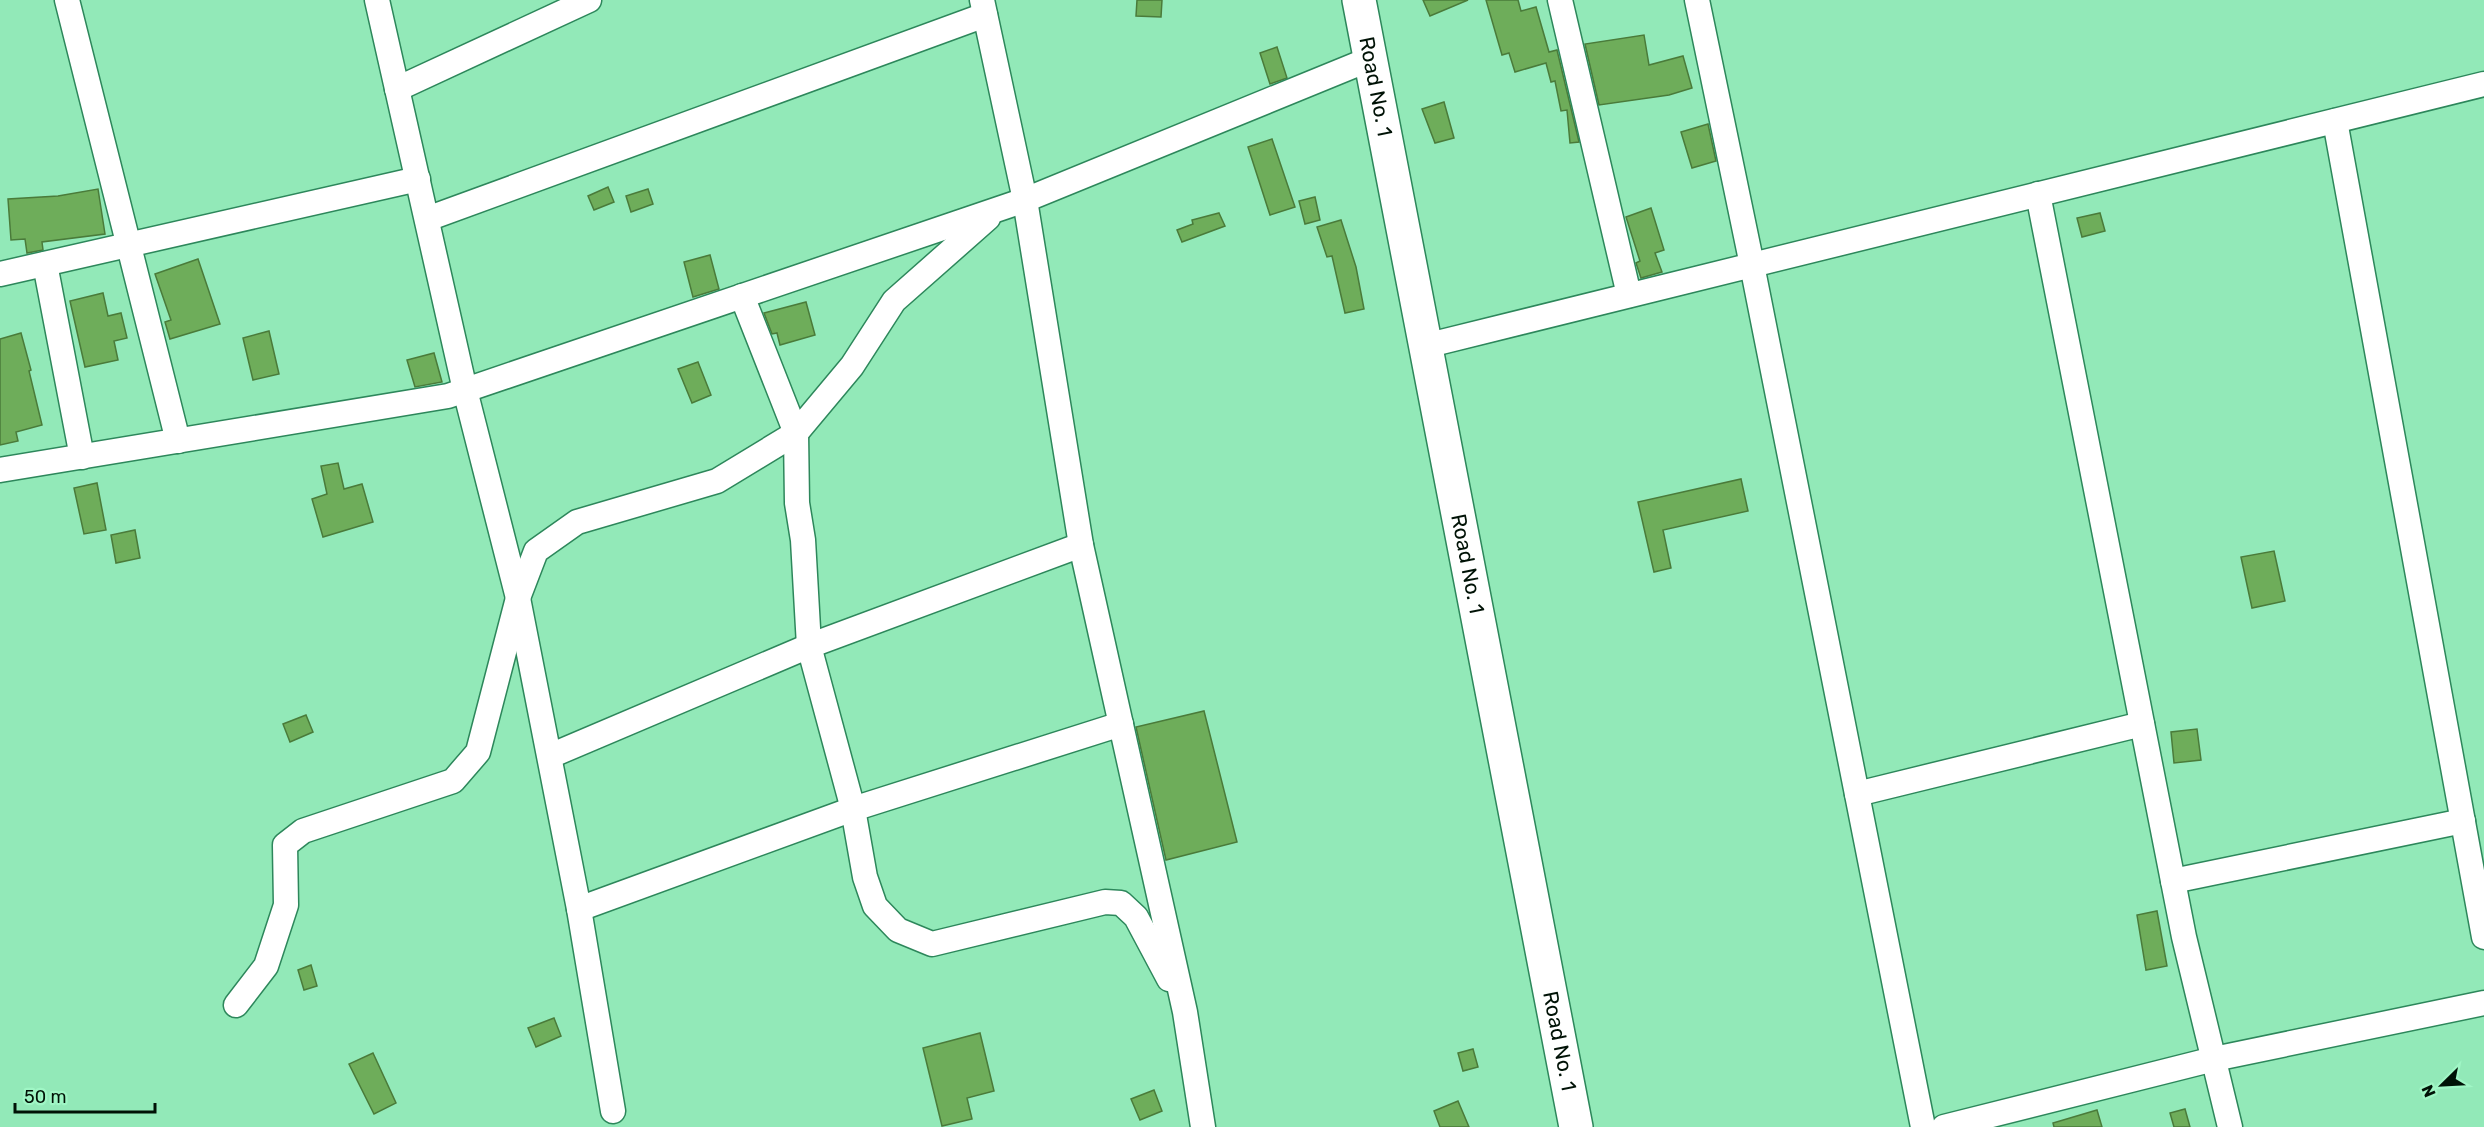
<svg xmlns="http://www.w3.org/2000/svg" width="2484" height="1127" viewBox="0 0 2484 1127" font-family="Rubik,sans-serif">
	<rect width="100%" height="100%" fill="#92e9b8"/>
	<!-- building -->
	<g fill="#6ead5a" stroke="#4a7b3a" stroke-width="1.5">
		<polygon points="1137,0 1162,0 1161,17 1136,16"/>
		<polygon points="1423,0 1468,0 1430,16"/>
		<polygon points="1486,0 1518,0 1521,11 1536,7 1549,52 1557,50 1579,142 1570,143 1567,110 1561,111 1555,81 1551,82 1546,63 1515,72 1509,53 1502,55"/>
		<polygon points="1644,35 1649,65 1683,56 1692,88 1669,95 1599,105 1585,44"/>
		<polygon points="1277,47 1287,78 1270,84 1260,53"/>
		<polygon points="1444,102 1454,138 1435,143 1422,109"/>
		<polygon points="1708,124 1716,161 1692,168 1681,132"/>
		<polygon points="1272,139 1295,207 1270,215 1248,147"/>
		<polygon points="608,187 614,202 594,210 588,196"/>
		<polygon points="98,189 105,234 42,242 43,250 27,253 25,239 11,240 8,199 58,196"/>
		<polygon points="648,189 653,204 631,212 626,196"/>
		<polygon points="1315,197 1320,220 1305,224 1299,201"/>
		<polygon points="1651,208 1664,250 1655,253 1662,272 1641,278 1636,263 1640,261 1626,217"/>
		<polygon points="1219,213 1225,226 1182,242 1177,230 1193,224 1192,220"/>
		<polygon points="2100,213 2105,231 2082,237 2077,218"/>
		<polygon points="1341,220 1356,267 1364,309 1345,313 1332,256 1327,257 1317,227"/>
		<polygon points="710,255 719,289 693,297 684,262"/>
		<polygon points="198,259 220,324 170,339 165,322 171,320 155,274"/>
		<polygon points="103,293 108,316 121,313 127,338 114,341 118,360 85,367 70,301"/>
		<polygon points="806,302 815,335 780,345 777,333 772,334 764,313"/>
		<polygon points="269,331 279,374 253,380 243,338"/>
		<polygon points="21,333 31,370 29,371 42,425 16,432 18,441 0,445 0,339"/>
		<polygon points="434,353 442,382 415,387 407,360"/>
		<polygon points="698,362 711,395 692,403 678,369"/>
		<polygon points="338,463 344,489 362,484 373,522 323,537 312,499 327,494 321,466"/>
		<polygon points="1741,479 1748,511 1663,530 1671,568 1654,572 1638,502"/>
		<polygon points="97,483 106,530 84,534 74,488"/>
		<polygon points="135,530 140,558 116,563 111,535"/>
		<polygon points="2274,551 2285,601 2252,608 2241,557"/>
		<polygon points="1204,711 1237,842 1166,860 1136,727"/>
		<polygon points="306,715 313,732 290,742 283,724"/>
		<polygon points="2197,729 2201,760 2174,763 2171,732"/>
		<polygon points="2157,911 2167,966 2146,970 2137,915"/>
		<polygon points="311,965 317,986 304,990 298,970"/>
		<polygon points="554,1018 561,1036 536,1047 528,1028"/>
		<polygon points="980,1033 994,1091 967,1098 972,1119 942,1126 923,1048"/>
		<polygon points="1473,1049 1478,1067 1463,1071 1458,1053"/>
		<polygon points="373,1053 396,1103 374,1114 349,1064"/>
		<polygon points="1154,1090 1162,1111 1140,1120 1131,1099"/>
		<polygon points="1458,1101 1469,1127 1440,1127 1434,1111"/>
		<polygon points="2185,1109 2190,1127 2174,1127 2170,1113"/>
		<polygon points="2097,1110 2102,1127 2054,1127 2053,1123"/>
	</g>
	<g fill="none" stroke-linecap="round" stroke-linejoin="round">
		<defs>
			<g id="minor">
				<polyline points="67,0 178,441"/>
				<polyline points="377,0 465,390 518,598 579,909 613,1111"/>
				<polyline points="982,0 1025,200 1081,545 1185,1012 1203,1127"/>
				<polyline points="1560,0 1629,295"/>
				<polyline points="1697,0 1752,265 1923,1127"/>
				<polyline points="397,89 589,0"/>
				<polyline points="2335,121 2484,937"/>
				<polyline points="2038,194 2184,937 2230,1127"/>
				<polyline points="427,219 985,15"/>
				<polyline points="45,264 82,457"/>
				<polyline points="0,274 418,179"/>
				<polyline points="742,296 796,433 797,503 803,540 809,646 853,809 865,877 875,906 898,930 932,944 1105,902 1121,903 1136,917 1169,979"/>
				<polyline points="1425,346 2484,84"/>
				<polyline points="0,470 448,396 1025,200 1370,59"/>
				<polyline points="550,756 809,646 1081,545"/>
				<polyline points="1857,794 2142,724"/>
				<polyline points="2173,881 2463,821"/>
				<polyline points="579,909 853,809 1121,724"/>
				<polyline points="236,1005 266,966 286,905 285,845 303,831 453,781 478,752 518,598 536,551 577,522 717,481 796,433 852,366 894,301 988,218"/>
				<polyline points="1944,1127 2214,1059 2484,1003"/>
			</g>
			<g id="highway">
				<path id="s1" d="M 1359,0 L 1576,1127"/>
			</g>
		</defs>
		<!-- minor casing -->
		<use href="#minor" stroke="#2d875b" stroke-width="27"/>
		<!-- highway casing -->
		<use href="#highway" stroke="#2d875b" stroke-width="36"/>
		<!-- minor -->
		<use href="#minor" stroke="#fff" stroke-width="24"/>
		<!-- highway -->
		<use href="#highway" stroke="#fff" stroke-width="33"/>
	</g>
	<g text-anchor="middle" stroke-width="5" stroke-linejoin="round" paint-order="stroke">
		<!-- street labels -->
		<g font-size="21" fill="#001206" stroke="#9ff6c5">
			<text dy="7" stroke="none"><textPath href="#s1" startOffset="88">Road No. 1</textPath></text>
			<text dy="7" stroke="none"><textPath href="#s1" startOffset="574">Road No. 1</textPath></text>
			<text dy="7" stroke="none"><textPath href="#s1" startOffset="1060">Road No. 1</textPath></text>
		</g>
	</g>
	<!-- north arrow -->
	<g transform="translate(2442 1085) rotate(246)" stroke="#9ff6c5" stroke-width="4.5" paint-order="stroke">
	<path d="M0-4.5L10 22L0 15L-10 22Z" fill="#001206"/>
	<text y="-9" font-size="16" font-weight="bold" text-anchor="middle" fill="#001206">N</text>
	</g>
	<!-- scale -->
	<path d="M15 1103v9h140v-9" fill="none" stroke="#001206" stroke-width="3"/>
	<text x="24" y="1103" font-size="18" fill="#001206" stroke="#9ff6c5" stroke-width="4.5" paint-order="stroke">50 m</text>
</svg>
